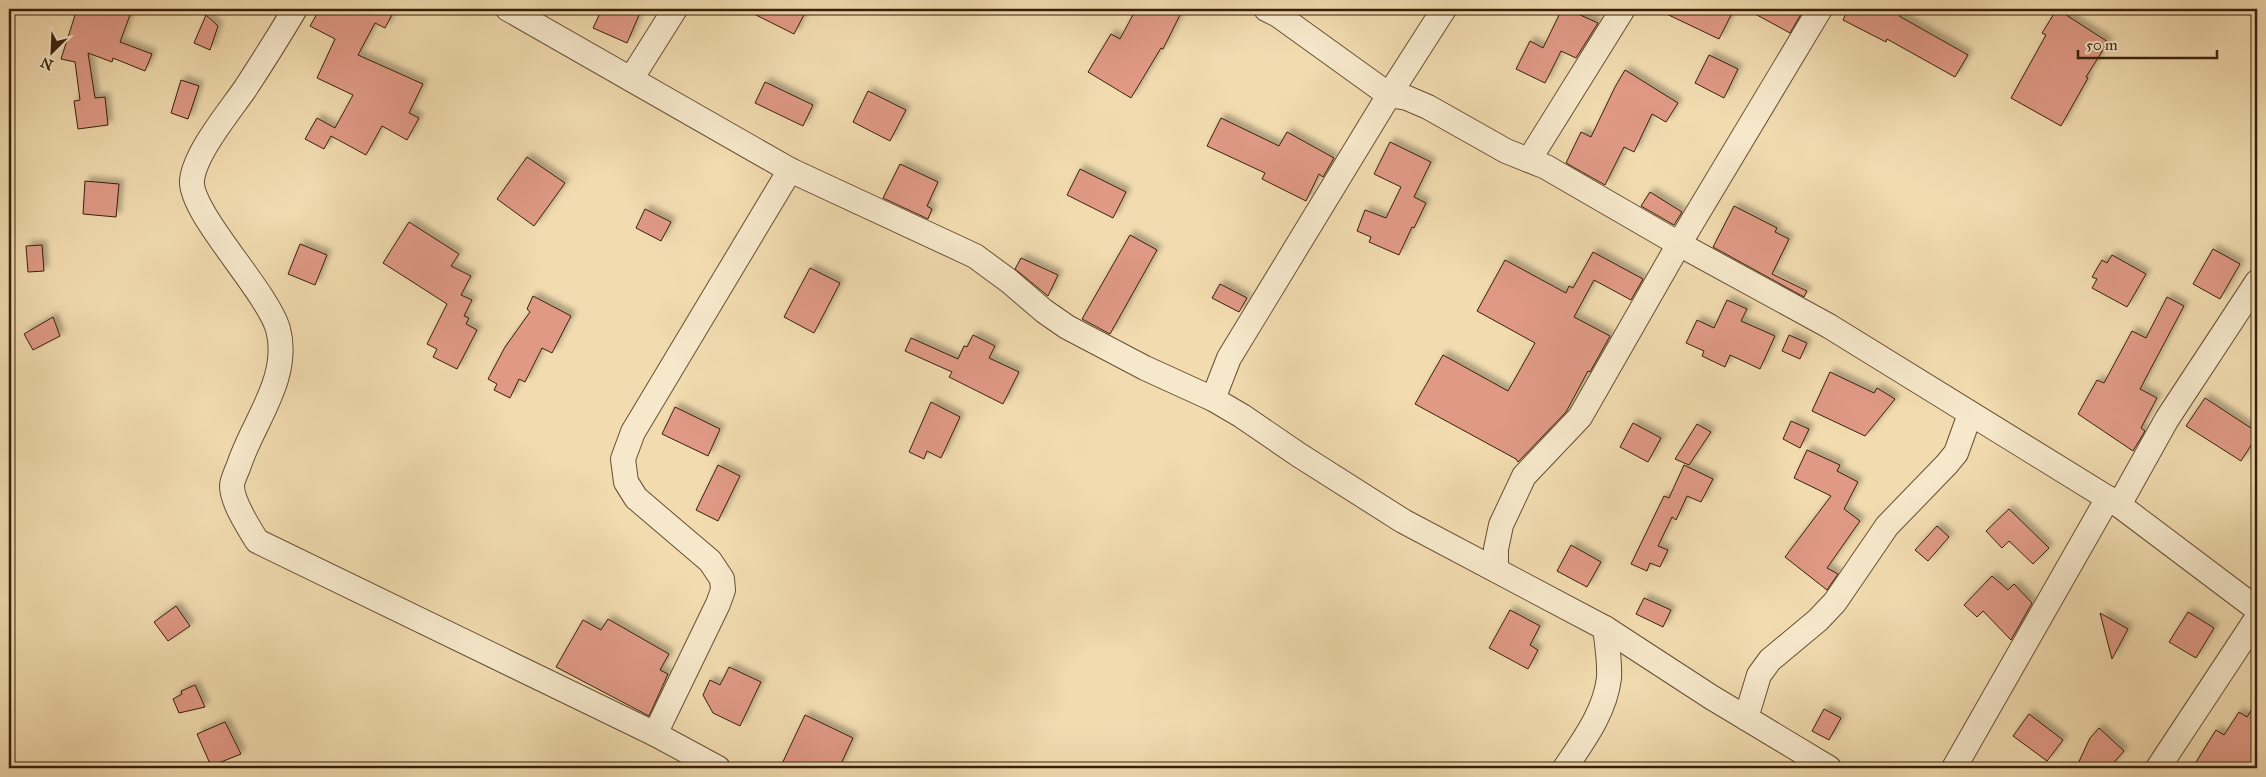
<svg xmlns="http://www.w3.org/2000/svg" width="2266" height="777" viewBox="0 0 2266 777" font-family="'IM FELL Great Primer',serif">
	<defs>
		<filter id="shadow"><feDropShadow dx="4.5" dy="-4.5" stdDeviation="2.5" flood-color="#0004"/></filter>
	</defs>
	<rect width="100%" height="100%" fill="#f1dbaf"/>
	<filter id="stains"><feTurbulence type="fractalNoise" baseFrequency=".004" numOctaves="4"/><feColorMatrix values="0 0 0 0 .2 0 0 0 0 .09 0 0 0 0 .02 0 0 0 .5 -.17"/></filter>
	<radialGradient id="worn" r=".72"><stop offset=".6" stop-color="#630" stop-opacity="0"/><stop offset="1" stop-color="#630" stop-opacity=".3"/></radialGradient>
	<!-- building -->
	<g fill="#df9985" stroke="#38200a" filter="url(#shadow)">
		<polygon points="77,9 114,9 130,15 120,42 152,54 145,71 113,58 112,62 88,53 95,98 105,97 108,125 78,129 74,101 80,100 75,62 61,59"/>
		<polygon points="320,9 336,9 347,15 351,9 395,9 385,28 375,23 358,55 423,84 409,113 419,118 407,140 382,126 366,155 331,136 324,149 305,139 317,118 335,128 353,95 317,78 335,39 310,26"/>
		<polygon points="602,9 626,9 639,15 627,43 593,28"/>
		<polygon points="744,9 807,9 794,34"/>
		<polygon points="1136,9 1183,9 1163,49 1161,48 1131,98 1088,72 1111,34 1120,39"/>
		<polygon points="1562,9 1567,9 1598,23 1576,58 1561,51 1545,83 1516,69 1530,41 1543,48"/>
		<polygon points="1656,9 1734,9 1719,39"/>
		<polygon points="1746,9 1804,9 1790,33"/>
		<polygon points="1848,9 1903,9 1899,16 1968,55 1955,77 1887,39 1886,42 1843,20"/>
		<polygon points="2057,9 2108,42 2086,77 2088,78 2061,126 2011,98 2046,35 2042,33"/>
		<polygon points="206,15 218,26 210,50 194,43"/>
		<polygon points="1709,55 1738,69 1724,98 1695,83"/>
		<polygon points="1625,70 1678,103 1666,122 1652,114 1634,152 1624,147 1605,185 1566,163 1581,132 1591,137 1615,87"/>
		<polygon points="181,80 199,86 188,119 171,113"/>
		<polygon points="765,82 813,105 803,126 755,103"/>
		<polygon points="868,91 906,110 890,141 853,122"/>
		<polygon points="1221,118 1279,146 1287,132 1334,158 1323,177 1319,174 1306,201 1262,179 1265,173 1207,146"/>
		<polygon points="1390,142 1431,162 1414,197 1426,203 1414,228 1412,227 1399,255 1369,242 1371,237 1357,231 1365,210 1386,218 1401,187 1374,174"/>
		<polygon points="527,157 565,183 534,226 497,199"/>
		<polygon points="900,164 938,182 927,206 932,209 928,219 883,198"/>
		<polygon points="1080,169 1126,192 1113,218 1067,195"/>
		<polygon points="85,181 119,184 116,217 83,214"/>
		<polygon points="1650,192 1682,212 1674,225 1641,206"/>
		<polygon points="1734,206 1777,228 1775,232 1789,239 1772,274 1807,291 1804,297 1713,247"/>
		<polygon points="645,209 671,222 661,241 636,228"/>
		<polygon points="409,222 459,254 451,266 471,276 461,295 472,300 464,316 469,318 466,324 477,330 457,369 433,357 437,349 427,344 447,304 383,263"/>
		<polygon points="1130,235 1157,250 1110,334 1082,319"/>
		<polygon points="300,244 327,255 315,285 288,274"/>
		<polygon points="42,245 44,271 28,272 26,246"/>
		<polygon points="2213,249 2240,264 2220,299 2193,284"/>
		<polygon points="1593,252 1643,279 1631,300 1594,280 1574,317 1610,336 1590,372 1588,371 1566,412 1518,462 1516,459 1415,404 1443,355 1508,391 1535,343 1477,311 1505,260 1566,293 1569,286 1573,288"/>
		<polygon points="2112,255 2146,274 2127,307 2092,288 2097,279 2092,277 2102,260 2107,263"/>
		<polygon points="1021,258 1058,275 1048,296 1015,269"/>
		<polygon points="810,268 840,283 814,333 784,317"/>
		<polygon points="1220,284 1247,298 1239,312 1212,298"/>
		<polygon points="533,296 571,316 552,353 542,348 525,382 519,379 510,398 494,390 497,384 488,379 505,347 530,312 527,309"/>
		<polygon points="2167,297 2184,306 2140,389 2157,398 2141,428 2145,431 2133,451 2078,414 2097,380 2104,383 2132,331 2146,338"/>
		<polygon points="1727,300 1747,309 1741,321 1775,336 1760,369 1730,355 1725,367 1702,356 1704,351 1686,343 1697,320 1714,328"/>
		<polygon points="53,317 60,336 33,350 24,334"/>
		<polygon points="973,335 995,346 989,358 1019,372 1003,404 949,377 952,372 905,351 911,338 958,359 964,346 967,347"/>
		<polygon points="1789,335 1807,343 1800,359 1782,351"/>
		<polygon points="1830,372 1874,393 1877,388 1895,399 1865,436 1812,411"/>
		<polygon points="2205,398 2257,432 2257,436 2241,461 2186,426"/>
		<polygon points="931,402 960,417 941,458 927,451 924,459 909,452"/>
		<polygon points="675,407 720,429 708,456 662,434"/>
		<polygon points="1791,421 1809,429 1800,448 1783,439"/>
		<polygon points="1633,423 1661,438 1648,462 1620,447"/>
		<polygon points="1697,424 1711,432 1689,465 1675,459"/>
		<polygon points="1807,450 1840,465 1837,471 1858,482 1844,509 1860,521 1827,568 1838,574 1827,590 1785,557 1831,496 1794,478"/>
		<polygon points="718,465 740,476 718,521 696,510"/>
		<polygon points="1684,465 1713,479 1701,502 1687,496 1676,520 1672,517 1658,546 1668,550 1660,567 1650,563 1647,571 1631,564 1664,496 1669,498"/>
		<polygon points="2009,509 2049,548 2033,564 2009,541 2002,548 1986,531"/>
		<polygon points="1937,526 1949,537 1928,561 1915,550"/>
		<polygon points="1571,545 1601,562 1587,587 1557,571"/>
		<polygon points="1992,576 2008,590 2014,584 2032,603 2011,640 1983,611 1977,617 1964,605"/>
		<polygon points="1644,598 1671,610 1663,627 1636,614"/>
		<polygon points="176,606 190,626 168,641 154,622"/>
		<polygon points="1510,610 1540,626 1530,645 1538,650 1528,669 1489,648"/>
		<polygon points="2188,612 2214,628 2196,658 2169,642"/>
		<polygon points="2100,613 2128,629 2112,659"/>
		<polygon points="608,619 669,654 660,670 668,674 649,716 556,667 583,620 601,630"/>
		<polygon points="729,667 761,682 740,726 713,713 703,695 710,680 720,685"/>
		<polygon points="195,685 205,707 179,713 173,699 182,694 181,691"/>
		<polygon points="2257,701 2257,768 2206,768 2196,762 2216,730 2224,735 2239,712 2247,717"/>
		<polygon points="1824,709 1841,718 1829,740 1812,731"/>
		<polygon points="2029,714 2063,740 2047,761 2013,736"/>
		<polygon points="805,715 853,738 839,768 780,768"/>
		<polygon points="225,722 241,754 211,766 197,734"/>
		<polygon points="2099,728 2124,751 2109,768 2076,768 2090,738"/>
	</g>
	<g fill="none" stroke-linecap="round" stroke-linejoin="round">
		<defs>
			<g id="minor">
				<path d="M 295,9 C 279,36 262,63 245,89 C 229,112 195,153 192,180 C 189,212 267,291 278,329 C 291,378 253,422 239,465 C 237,471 232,480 232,486 C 232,502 249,528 257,541 L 655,734 L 718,768"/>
				<polyline points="508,9 790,170 975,256 1009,281 1044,311 1067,327 1145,368 1213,399 1242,416 1299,455 1403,521 1605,628 1711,697 1829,768"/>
				<polyline points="1266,9 1278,15 1389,95 1407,98 1428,107 1506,151 1546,167 1679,244 1829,326 2119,505 2257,609"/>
				<polyline points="631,79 675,9"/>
				<polyline points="1529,160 1623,9"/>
				<polyline points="1213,399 1229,358 1389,95 1444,9"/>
				<polyline points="2119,505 2167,419 2257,282"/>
				<polyline points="1496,570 1496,549 1501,525 1524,476 1580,417 1679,244 1820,9"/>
				<polyline points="1746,718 1759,675 1770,660 1818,620 1835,602 1887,526 1947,464 1956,453 1970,414"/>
				<polyline points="655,734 718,604 723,590 722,579 710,561 636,498 626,482 623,459 633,432 790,170"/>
				<path d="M 1565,768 C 1583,741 1605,712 1609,678 C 1610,661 1607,644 1605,628"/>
				<polyline points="1954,768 2108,498"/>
				<polyline points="2158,768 2257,618"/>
			</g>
		</defs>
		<!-- minor casing -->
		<use href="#minor" stroke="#664f33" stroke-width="26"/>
		<!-- minor -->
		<use href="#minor" stroke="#f6e8cb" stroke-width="24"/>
	</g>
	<!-- margin -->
	<rect width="2266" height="777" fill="none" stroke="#f1dbaf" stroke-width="30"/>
	<rect x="10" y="10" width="2246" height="757" fill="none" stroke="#38200a" stroke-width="2.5"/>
	<rect x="15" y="15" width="2236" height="747" fill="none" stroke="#38200a"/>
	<!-- north arrow -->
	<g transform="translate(52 52) rotate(204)" stroke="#f6e8cb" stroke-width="4" paint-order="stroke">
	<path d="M0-4L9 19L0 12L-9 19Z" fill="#38200a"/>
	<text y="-8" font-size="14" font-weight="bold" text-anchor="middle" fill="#38200a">N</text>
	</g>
	<!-- scale -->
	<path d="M2078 50v8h139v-8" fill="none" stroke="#38200a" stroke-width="2.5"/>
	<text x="2086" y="50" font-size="15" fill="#38200a" stroke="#f6e8cb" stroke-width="4" paint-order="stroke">50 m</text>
	<rect width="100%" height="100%" filter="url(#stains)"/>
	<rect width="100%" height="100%" fill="url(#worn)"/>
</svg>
